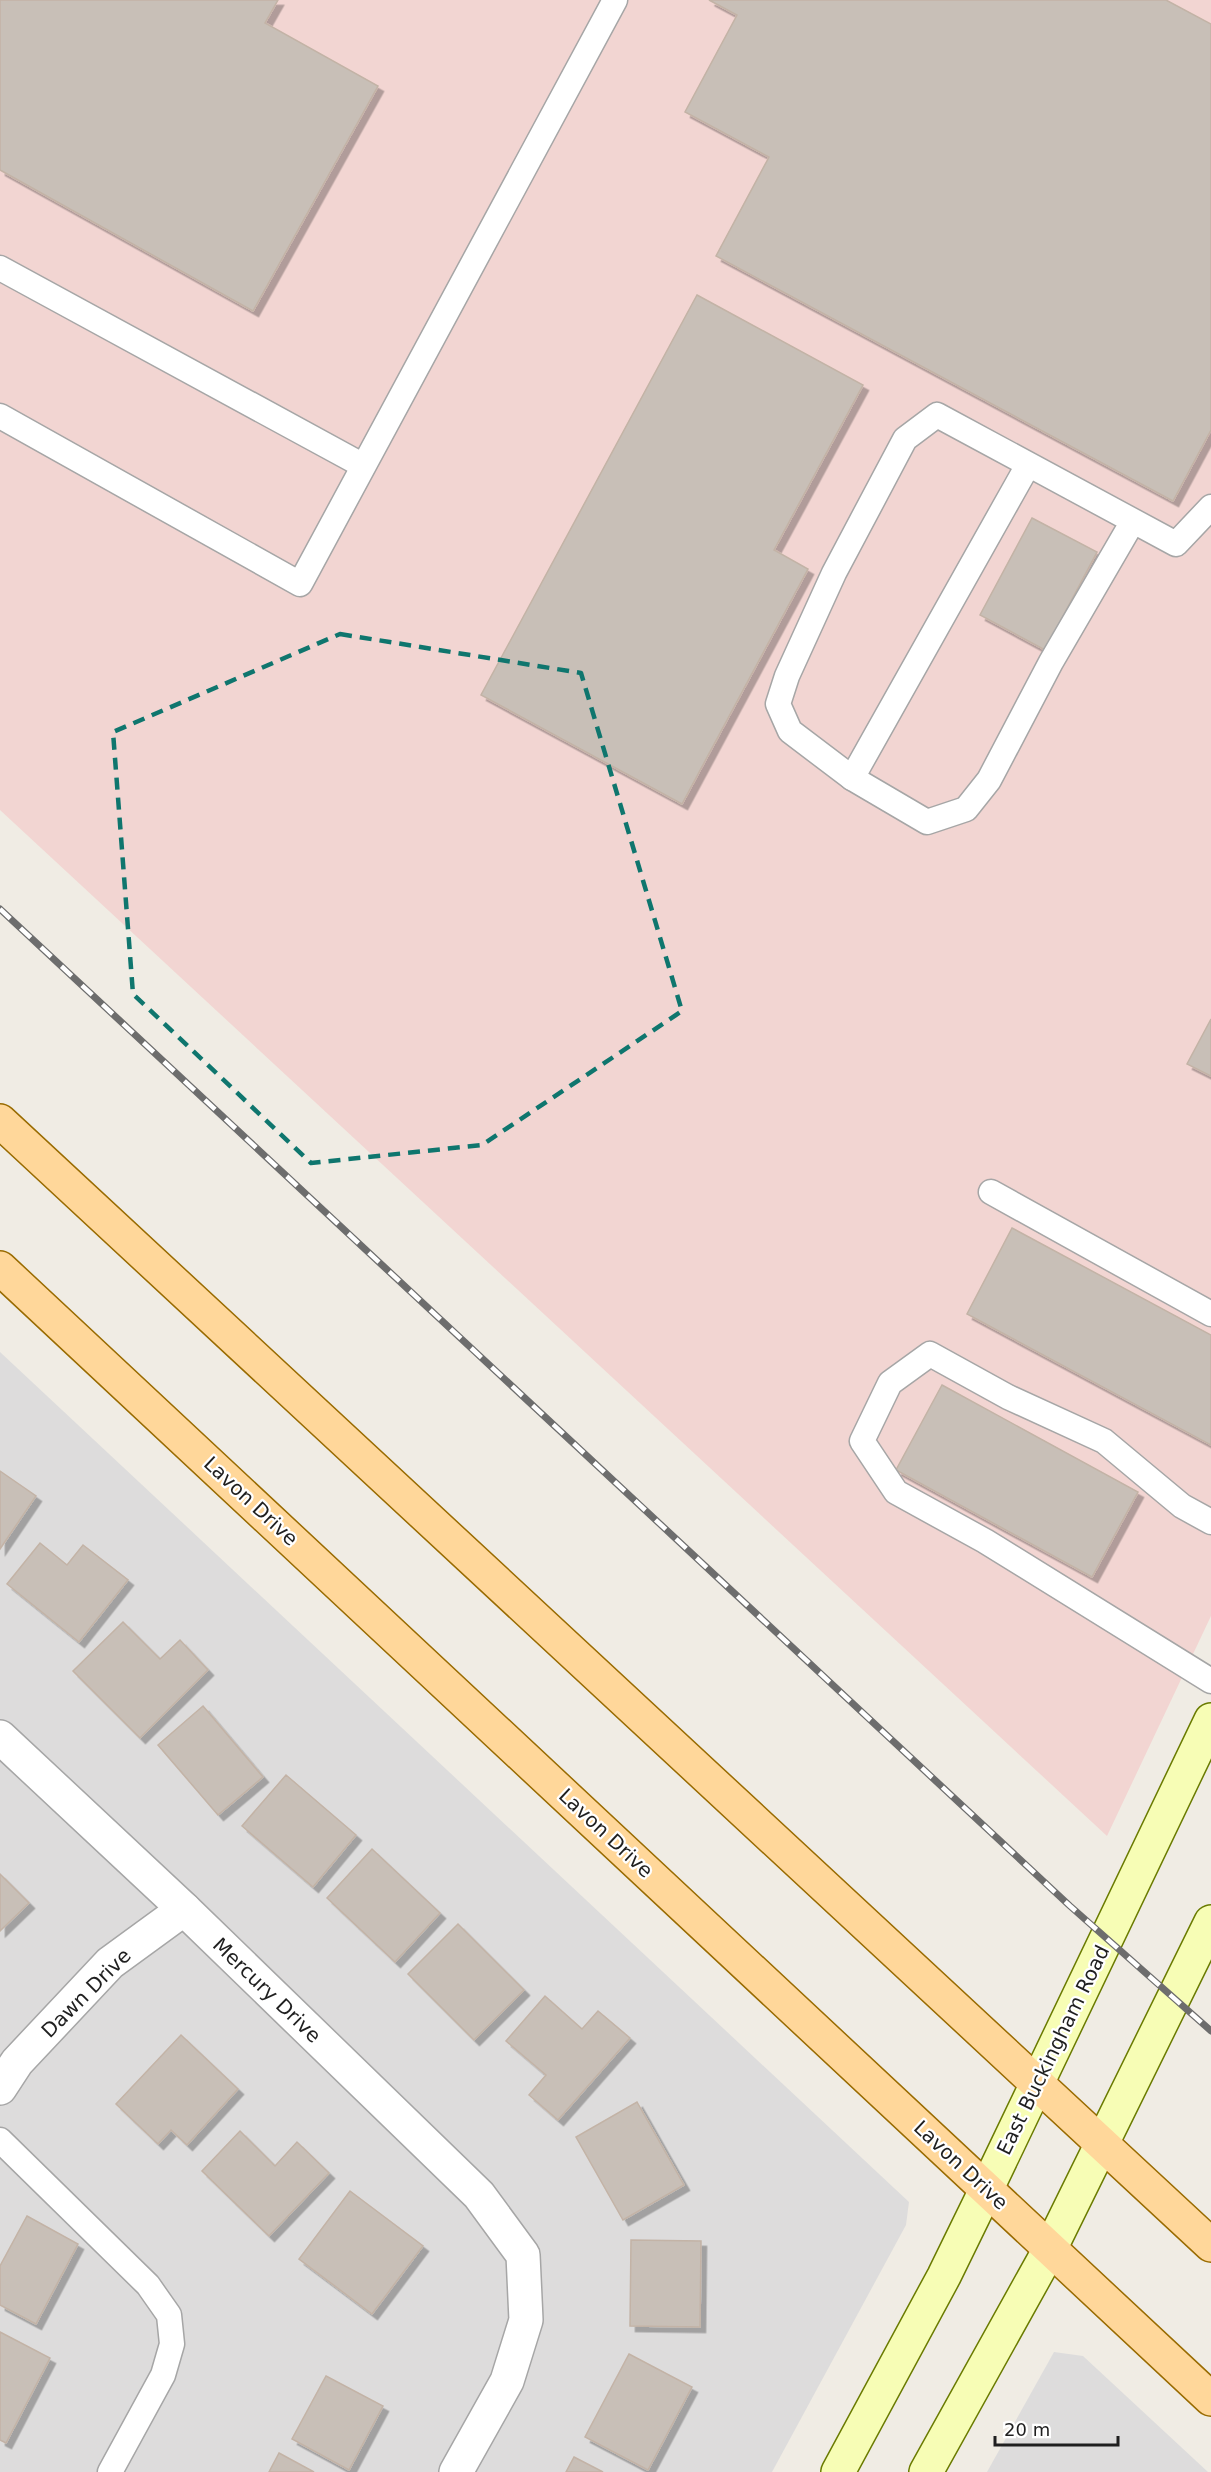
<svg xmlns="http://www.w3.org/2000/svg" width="1211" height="2472" viewBox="0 0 1211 2472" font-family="'DejaVu Sans',sans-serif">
	<defs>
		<filter id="shadow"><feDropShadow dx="5.5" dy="5.5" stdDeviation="0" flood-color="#0004"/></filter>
	</defs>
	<rect width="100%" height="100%" fill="#f0ece4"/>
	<!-- residential -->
	<g fill="#dddcdc">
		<polygon points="0,1352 909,2202 906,2225 772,2472 0,2472"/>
		<polygon points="1054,2352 1083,2356 1208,2472 987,2472"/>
	</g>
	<!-- commercial -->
	<polygon fill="#f2d5d2" points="0,0 1211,0 1211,1616 1107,1836 0,810"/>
	<!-- building -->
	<g fill="#c8bfb7" stroke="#c3b3a6" stroke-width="1.5" filter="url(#shadow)">
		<polygon points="0,0 278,0 265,23 378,86 253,311 0,170"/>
		<polygon points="709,0 1166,0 1211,24 1211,430 1173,501 716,256 769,157 685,112 737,15"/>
		<polygon points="697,295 863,385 774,550 808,569 682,804 481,695"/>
		<polygon points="1032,518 1097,552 1045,650 980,615"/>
		<polygon points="1211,1019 1211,1076 1187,1064"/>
		<polygon points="1012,1228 1211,1335 1211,1445 967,1314"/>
		<polygon points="942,1385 1138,1492 1092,1577 896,1470"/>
		<polygon points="0,1471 36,1496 0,1549"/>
		<polygon points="40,1543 67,1565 83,1545 128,1580 79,1642 7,1584"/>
		<polygon points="123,1622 160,1659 180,1640 208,1670 140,1738 73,1671"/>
		<polygon points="203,1706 263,1777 218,1815 158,1745"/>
		<polygon points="286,1775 356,1835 313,1887 242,1826"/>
		<polygon points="372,1849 440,1913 395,1962 327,1898"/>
		<polygon points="0,1874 29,1903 0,1931"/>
		<polygon points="458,1924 524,1990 474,2040 408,1974"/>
		<polygon points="545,1996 582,2029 598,2011 630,2038 558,2120 529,2095 546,2075 506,2041"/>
		<polygon points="181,2035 238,2089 187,2145 171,2130 158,2144 116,2104"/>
		<polygon points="637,2102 684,2185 623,2220 576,2137"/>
		<polygon points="240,2131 275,2166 297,2142 329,2173 269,2236 202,2171"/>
		<polygon points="350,2191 423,2246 372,2314 299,2259"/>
		<polygon points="27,2216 78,2244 36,2324 0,2305 0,2266"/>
		<polygon points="631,2240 701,2241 700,2327 630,2326"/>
		<polygon points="0,2332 50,2358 6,2443 0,2440"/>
		<polygon points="629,2354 692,2387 648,2470 585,2437"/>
		<polygon points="326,2376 383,2406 349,2470 292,2439"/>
		<polygon points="279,2453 314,2472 269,2472"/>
		<polygon points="574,2457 603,2472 566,2472"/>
	</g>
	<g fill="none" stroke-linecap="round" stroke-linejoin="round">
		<defs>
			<g id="service">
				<polyline points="0,268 362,465"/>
				<polyline points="0,416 300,584 615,0"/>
				<polyline points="1133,521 1051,662 989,780 966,809 927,822 852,778 790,731 778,704 787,676 834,573 905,439 937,415 1176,544 1211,507"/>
				<polyline points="852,778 1028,465"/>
				<polyline points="991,1192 1211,1314"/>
				<polyline points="1211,1522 1182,1506 1104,1441 1008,1397 930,1354 890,1383 862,1441 896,1492 985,1541 1211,1681"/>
				<polyline points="0,2140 148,2285 169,2315 172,2344 163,2375 110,2472"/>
			</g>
			<g id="minor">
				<polyline points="0,1737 184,1909 479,2195 523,2255 526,2320 507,2381 456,2472"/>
				<polyline points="0,2088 17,2062 110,1963 184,1909"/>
			</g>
			<g id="secondary">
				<polyline points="838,2472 944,2276 987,2188 1211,1720"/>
				<polyline points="926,2472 1050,2249 1211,1922"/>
			</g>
			<g id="primary">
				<polyline points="0,1121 1211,2245"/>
				<polyline points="0,1268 1211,2399"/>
			</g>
		</defs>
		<!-- service casing -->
		<use href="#service" stroke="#a6a6a6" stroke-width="27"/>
		<!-- minor casing -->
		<use href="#minor" stroke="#a6a6a6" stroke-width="36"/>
		<!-- secondary casing -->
		<use href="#secondary" stroke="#6a7b00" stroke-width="36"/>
		<!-- primary casing -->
		<use href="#primary" stroke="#996b00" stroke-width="36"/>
		<!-- service -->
		<use href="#service" stroke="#fff" stroke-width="24"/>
		<!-- minor -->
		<use href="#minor" stroke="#fff" stroke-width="33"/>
		<!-- secondary -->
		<use href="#secondary" stroke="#f7fdb5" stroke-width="33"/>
		<!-- primary -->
		<use href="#primary" stroke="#ffd79a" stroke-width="33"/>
		<defs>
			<polyline id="rail" points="0,909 1070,1906 1211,2031"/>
		</defs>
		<!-- rail casing -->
		<use href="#rail" stroke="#6d6d6d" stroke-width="7"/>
		<!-- rail -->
		<use href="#rail" stroke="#fff" stroke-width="4.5" stroke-dasharray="14" stroke-linecap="butt"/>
	</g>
	<!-- marked area -->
	<path fill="none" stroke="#0f766e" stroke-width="4.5" stroke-dasharray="12 8" stroke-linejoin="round" d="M 340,634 L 581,673 L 682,1011 L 482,1145 L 311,1163 L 133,994 L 113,732 Z"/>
	<g text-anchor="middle" stroke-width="4.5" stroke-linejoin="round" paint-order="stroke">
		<!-- street labels -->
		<g font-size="20" fill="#1f1f1f" stroke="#fff">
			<text transform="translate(251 1501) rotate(43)" y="7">Lavon Drive</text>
			<text transform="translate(606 1833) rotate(43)" y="7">Lavon Drive</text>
			<text transform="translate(267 1990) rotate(44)" y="7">Mercury Drive</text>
			<text transform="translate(86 1993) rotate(-45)" y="7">Dawn Drive</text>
			<text transform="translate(1053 2050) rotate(-64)" y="7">East Buckingham Road</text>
			<text transform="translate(961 2165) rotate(43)" y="7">Lavon Drive</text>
		</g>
	</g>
	<!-- scale -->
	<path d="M995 2436v9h123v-9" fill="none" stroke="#1f1f1f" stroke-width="3"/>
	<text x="1004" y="2436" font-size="18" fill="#1f1f1f" stroke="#ffffff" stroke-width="4.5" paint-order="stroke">20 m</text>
</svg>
